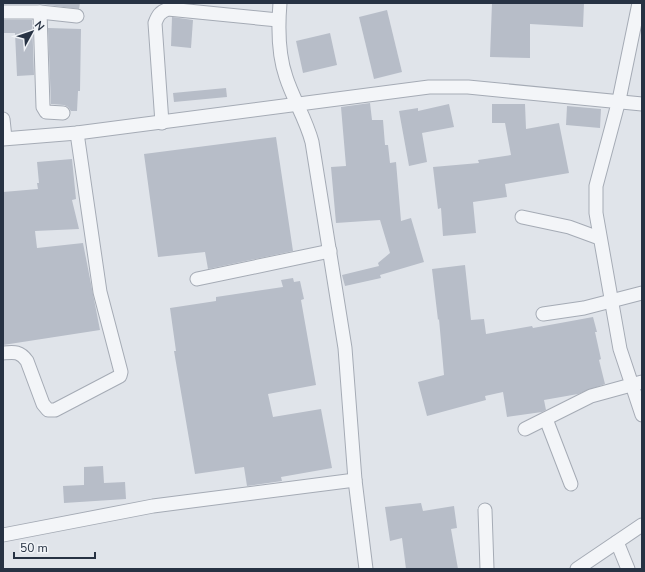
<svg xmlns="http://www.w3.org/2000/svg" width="645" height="572" viewBox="0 0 645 572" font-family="'Nunito Sans',sans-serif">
	<rect width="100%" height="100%" fill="#e0e4ea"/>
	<!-- building -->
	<g fill="#b7bdc8">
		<polygon points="3,3 80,3 79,9 41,4"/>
		<polygon points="492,3 584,3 583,27 530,24 530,58 490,57"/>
		<polygon points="387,10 402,72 374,79 359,17"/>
		<polygon points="172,17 193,20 191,48 171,46"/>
		<polygon points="3,20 32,20 34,75 17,76 15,33 3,33"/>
		<polygon points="48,28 81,29 80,91 78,91 77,111 71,111 68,107 64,105 51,104"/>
		<polygon points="330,33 337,65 303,73 296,41"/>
		<polygon points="226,88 227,97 174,102 173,93"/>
		<polygon points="370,103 372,120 383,120 385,145 388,145 390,163 396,162 401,221 411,218 424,262 380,275 381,278 345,286 342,275 379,266 378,263 390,253 380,220 336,223 331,167 346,166 341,107"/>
		<polygon points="449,104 454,127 422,133 427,162 409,166 399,111 418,108 418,111"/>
		<polygon points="492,104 525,104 526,129 559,123 569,173 505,184 507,197 473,202 476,233 443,236 441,208 438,209 433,167 479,163 478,160 511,155 505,123 492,123"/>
		<polygon points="567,106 601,109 600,128 566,125"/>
		<polygon points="276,137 293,251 208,269 205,252 158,257 144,154"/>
		<polygon points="72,159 76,199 72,200 79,229 35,231 37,248 83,243 100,330 3,345 3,192 38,189 37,183 39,183 37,162"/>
		<polygon points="465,265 471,320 484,319 486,334 532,326 533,328 593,317 597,332 595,332 601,359 599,360 605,384 578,394 544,400 546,410 542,412 507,417 503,392 485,396 486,400 427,416 418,382 444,375 439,319 438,320 432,269"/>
		<polygon points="293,278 294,282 300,281 304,299 301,300 316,385 268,394 273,417 321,409 332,468 281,477 282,481 247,486 244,467 195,474 174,351 176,351 170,308 216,301 216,297 283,287 281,280"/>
		<polygon points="103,466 104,483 125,482 126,499 64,503 63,486 84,485 84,467"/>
		<polygon points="421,503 423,511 454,506 457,528 451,529 458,569 406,569 402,538 390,541 385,507"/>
	</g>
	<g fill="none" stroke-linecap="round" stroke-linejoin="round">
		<defs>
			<g id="minor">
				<path d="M 280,3 C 278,27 278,54 286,77 C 293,99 306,119 312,142 L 345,348 L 355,480 L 366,569"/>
				<polyline points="639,3 619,100 596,186 596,213 620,349 642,415"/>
				<polyline points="3,12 40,12 77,16"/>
				<polyline points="40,12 43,107 46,112 63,113"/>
				<polyline points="3,119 5,138"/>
				<path d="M 162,123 L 155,23 C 158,15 160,12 168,9 L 278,20"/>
				<polyline points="3,139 77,133 429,87 468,87 642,104"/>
				<polyline points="522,217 569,227 599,238"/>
				<polyline points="197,279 330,251"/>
				<polyline points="543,314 584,308 642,293"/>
				<path d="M 3,353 C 14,352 20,351 27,361 L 43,404 L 48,410 L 55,410 L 120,376 L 121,372 L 100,292 L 77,133"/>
				<polyline points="546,419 571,484"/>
				<polyline points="525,429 591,396 642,382"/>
				<polyline points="485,510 487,569"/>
				<polyline points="3,535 153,506 355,480"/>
				<polyline points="617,542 628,569"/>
				<polyline points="577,569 642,525"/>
			</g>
		</defs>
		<!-- minor casing -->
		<use href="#minor" stroke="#a5abb5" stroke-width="15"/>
		<!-- minor -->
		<use href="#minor" stroke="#f3f5f8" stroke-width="13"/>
	</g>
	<!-- border -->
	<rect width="645" height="572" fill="none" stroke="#273243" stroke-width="8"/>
	<!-- north arrow -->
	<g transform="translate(32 32) rotate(50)" stroke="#f0f3f7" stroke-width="3" paint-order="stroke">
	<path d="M0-3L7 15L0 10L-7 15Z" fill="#273243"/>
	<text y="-6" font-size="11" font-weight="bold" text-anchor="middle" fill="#273243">N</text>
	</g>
	<!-- scale -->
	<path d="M14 552v6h81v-6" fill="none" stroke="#273243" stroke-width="2"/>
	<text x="20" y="552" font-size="12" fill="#273243" stroke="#f0f3f7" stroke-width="3" paint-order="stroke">50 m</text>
</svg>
